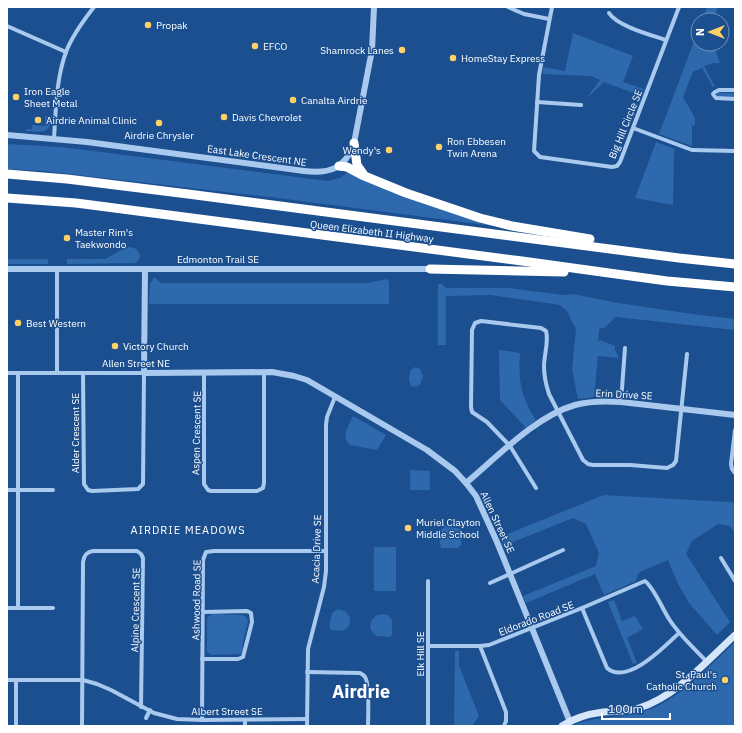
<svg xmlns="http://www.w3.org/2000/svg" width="742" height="733" viewBox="0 0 742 733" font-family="'IBM Plex Sans',sans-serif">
	<rect width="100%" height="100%" fill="#1b4f8f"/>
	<!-- green -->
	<g fill="#2e69ad">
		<polygon points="707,7 718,7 713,20 702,20"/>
		<polygon points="698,31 698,44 713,44 720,63 713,63 704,66 715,86 713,87 702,68 693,72 683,97 695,118 695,125 692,126 692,146 659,134"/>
		<polygon points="573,33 633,56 623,82 644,89 641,96 604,82 586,99 600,80 591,76 543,74 543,67 565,71"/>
		<polygon points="718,93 735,93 735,97 719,97 717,95"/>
		<path d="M 50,115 L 52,116 C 50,135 42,132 26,131 L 26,129 L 32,129 L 32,125 L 45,126 L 45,116 L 50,116 Z"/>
		<polygon points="656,142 675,149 674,153 673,205 635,198"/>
		<path d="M 7,144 L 62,147 L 328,181 L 340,178 L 348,172 C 395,195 444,211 494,226 L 270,197 L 44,171 L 7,169 Z"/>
		<path d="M 130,247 C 137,248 140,252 140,258 L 136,263 L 67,264 L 67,259 L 105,259 L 125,248 Z"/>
		<rect x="7" y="259" width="41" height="5"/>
		<polygon points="154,277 161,283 368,283 387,279 389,282 389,304 149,304 150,284"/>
		<polygon points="438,284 442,284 446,288 508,288 563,295 573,294 618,303 693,314 735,319 735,330 616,317 604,328 600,328 599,330 598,342 600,340 615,346 615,350 619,358 598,356 594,397 578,399 572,369 576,329 571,320 567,311 560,305 490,295 446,296 446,345 438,345"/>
		<path d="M 499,350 L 520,353 C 518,381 521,397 536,420 L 526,428 L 500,400 Z"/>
		<polygon points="415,367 420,369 423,376 420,385 416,387 411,386 409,380 410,371"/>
		<path d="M 353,416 L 386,435 L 377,450 L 350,445 C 340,436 349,426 353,416 Z"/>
		<polygon points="410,470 430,471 430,490 410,490"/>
		<polygon points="604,495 730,502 735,503 735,533 730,526 718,524 692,541 686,554 730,622 717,635 689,603 678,584 668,560 640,572 637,576 636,581 604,595 595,574 526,603 523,596 596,566 599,553 586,524 573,518 503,546 500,537"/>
		<polygon points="446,526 461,529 461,545 458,548 441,548 438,534 442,529"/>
		<rect x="374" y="547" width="22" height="44"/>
		<polygon points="614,600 622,621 635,616 643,629 627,638 637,663 633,664 608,602"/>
		<polygon points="338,609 345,611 350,617 349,626 343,631 331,630 329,627 332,613"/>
		<polygon points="213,614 243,615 247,618 248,621 243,642 242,652 240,654 212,655 207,652 207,619 209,616"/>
		<path d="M 382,614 L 388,615 L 392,620 L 392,635 L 390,637 L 376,636 L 371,630 C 369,622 373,615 382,614 Z"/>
		<path d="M 735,642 L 735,726 L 573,726 C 595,715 620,719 642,712 C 678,702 708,667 735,642 Z"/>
		<polygon points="455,651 459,651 459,666 479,716 472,726 454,726"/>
	</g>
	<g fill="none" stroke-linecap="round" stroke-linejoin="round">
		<!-- minor -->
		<g stroke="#a9c9ee" stroke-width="4">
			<polyline points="508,7 524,14 549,19"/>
			<polyline points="552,7 539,75 534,151 540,157 612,167 617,166 620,162 679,7"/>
			<path d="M 609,13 C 617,26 651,35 666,40"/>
			<polyline points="7,26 66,52"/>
			<polyline points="735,90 719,90 715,92 713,94 716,98 735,99"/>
			<polyline points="537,102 581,105"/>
			<polyline points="633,128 692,150 735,151"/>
			<path d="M 54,138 C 56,110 56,79 66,52 C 72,36 83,21 94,7"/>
			<polyline points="7,373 144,373 143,484 138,489 92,491 88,490 84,484 83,373"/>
			<polyline points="57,373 57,269"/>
			<polyline points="204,373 204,484 208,490 211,491 257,491 263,488 264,483 264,372"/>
			<polyline points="621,402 625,348"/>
			<polyline points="735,430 731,464 732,469 735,473"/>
			<path d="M 536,488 L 510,446 L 487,422 L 472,412 L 471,407 L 472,330 L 475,323 L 481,321 L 541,328 L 546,331 C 549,342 544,355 544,366 C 544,376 546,385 549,394 L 583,460 L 588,464 L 593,465 L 630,465 L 667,468 L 673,465 L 676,461 L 687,354"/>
			<polyline points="7,490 53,490"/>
			<polyline points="721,558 735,581"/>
			<polyline points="490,583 563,550"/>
			<polyline points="7,608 53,608"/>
			<polyline points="18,608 18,373"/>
			<path d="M 582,608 L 607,668 C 627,686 665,646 679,633"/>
			<path d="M 428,646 L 480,646 L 489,645 L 582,608 L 645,581 C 654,588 662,608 669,619 C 679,635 693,647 706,661"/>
			<polyline points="480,646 506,712 506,721 504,726"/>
			<polyline points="202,659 238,659 243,657 252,622 251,613 247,611 203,612"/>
			<path d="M 307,672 L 360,673 C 362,674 364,675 365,677 C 370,683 368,717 368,726"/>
			<polyline points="7,680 83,680 97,684 111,690 154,713 177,719 202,720 307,719"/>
			<polyline points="146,718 150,710"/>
			<polyline points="202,720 203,560 206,552 214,551 325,551"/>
			<polyline points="245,720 245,726"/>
			<polyline points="16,726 16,680"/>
			<path d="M 82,726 L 83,562 C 84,556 86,552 93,551 L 137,551 L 141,554 L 143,558 L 141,707"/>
			<polyline points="307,726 308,649 324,587 326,571 326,425 327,417 335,397"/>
			<polyline points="428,726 428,581"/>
		</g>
		<!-- tertiary -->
		<g stroke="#a9c9ee" stroke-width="6">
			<path d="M 7,135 L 87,142 L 304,171 C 330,174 345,169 354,143 L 372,50 L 374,7"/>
			<polyline points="7,269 430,269"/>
			<polyline points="145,269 144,373 272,372 294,376 307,380 427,450 455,471 466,483 476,496 497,542 570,722"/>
			<path d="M 466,483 C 497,457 536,416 575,405 C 590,401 605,401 621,402 L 735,415"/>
		</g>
		<!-- secondary -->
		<path stroke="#d6e6fa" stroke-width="7" d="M 562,726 C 574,718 588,714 603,712 C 615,711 627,712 639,708 C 674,698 708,660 735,635"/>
		<!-- motorway -->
		<g stroke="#fff" stroke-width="9">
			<polyline points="354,143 357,165 364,175"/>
			<polyline points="339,166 347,167 362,175 406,193 480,218 512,226 590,239"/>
			<polyline points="7,174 67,179 188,194 679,258 735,264"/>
			<polyline points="7,198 76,203 522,261 667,281 735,287"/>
			<polyline points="430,269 564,272"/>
		</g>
	</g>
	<!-- markers -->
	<g fill="#ffd166" stroke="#1b4f8f" stroke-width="1.5">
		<circle cx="148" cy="25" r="4"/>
		<circle cx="255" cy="46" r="4"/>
		<circle cx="402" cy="50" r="4"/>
		<circle cx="453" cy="58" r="4"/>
		<circle cx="16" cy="97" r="4"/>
		<circle cx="293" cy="100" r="4"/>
		<circle cx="224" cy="117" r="4"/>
		<circle cx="38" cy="120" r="4"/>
		<circle cx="159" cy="123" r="4"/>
		<circle cx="439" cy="147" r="4"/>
		<circle cx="389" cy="150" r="4"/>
		<circle cx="67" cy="238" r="4"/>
		<circle cx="18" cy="323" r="4"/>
		<circle cx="115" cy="346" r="4"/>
		<circle cx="408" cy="528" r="4"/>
		<circle cx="725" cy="680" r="4"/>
	</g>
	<g text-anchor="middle" stroke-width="3" stroke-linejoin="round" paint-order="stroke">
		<!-- poi labels -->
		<g font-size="10" fill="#fff" stroke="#1b4f8f" text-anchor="start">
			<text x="156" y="29">Propak</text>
			<text x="263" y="50">EFCO</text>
			<text x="394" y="54" text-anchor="end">Shamrock Lanes</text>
			<text x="461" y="62">HomeStay Express</text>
			<text x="24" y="95">Iron Eagle<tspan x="24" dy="12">Sheet Metal</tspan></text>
			<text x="301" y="104">Canalta Airdrie</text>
			<text x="232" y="121">Davis Chevrolet</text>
			<text x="46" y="124">Airdrie Animal Clinic</text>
			<text x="159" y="139" text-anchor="middle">Airdrie Chrysler</text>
			<text x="447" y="145">Ron Ebbesen<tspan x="447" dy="12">Twin Arena</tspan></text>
			<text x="381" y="154" text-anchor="end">Wendy's</text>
			<text x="75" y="236">Master Rim's<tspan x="75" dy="12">Taekwondo</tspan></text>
			<text x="26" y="327">Best Western</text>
			<text x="123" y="350">Victory Church</text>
			<text x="416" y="526">Muriel Clayton<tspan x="416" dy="12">Middle School</tspan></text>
			<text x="717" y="678" text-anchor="end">St. Paul's<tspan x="717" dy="12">Catholic Church</tspan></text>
		</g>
		<!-- street labels -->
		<g font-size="10" fill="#fff" stroke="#1b4f8f">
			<text transform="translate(625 124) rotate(-68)" y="4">Big Hill Circle SE</text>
			<text transform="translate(257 155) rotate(8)" y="4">East Lake Crescent NE</text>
			<text transform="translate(372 231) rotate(7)" y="4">Queen Elizabeth II Highway</text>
			<text x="218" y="263">Edmonton Trail SE</text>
			<text x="136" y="367">Allen Street NE</text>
			<text transform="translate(624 394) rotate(3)" y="4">Erin Drive SE</text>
			<text transform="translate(75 433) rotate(-90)" y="4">Alder Crescent SE</text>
			<text transform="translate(196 433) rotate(-89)" y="4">Aspen Crescent SE</text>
			<text transform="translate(498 522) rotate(65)" y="4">Allen Street SE</text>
			<text transform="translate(316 549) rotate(-88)" y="4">Acacia Drive SE</text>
			<text transform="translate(196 600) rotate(-89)" y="4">Ashwood Road SE</text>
			<text transform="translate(135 610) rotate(-89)" y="4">Alpine Crescent SE</text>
			<text transform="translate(536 618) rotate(-21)" y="4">Eldorado Road SE</text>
			<text transform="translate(420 654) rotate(-90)" y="4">Elk Hill SE</text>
			<text x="227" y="715">Albert Street SE</text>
		</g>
		<!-- neighbourhood labels -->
		<g font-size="11" letter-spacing="1" fill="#fff" stroke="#1b4f8f">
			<text x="188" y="534">AIRDRIE MEADOWS</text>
		</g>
		<!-- town labels -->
		<g font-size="18" font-weight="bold" fill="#fff" stroke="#1b4f8f">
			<text x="361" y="698">Airdrie</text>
		</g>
	</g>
	<!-- border -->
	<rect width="742" height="733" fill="none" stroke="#ffffff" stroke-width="16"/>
	<!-- north arrow -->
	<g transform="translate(710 32) rotate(270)"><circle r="19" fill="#1b4f8f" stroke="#7695bc"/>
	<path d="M0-3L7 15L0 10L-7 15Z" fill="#ffd166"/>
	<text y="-6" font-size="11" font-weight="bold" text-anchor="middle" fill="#ffffff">N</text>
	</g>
	<!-- scale -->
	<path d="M602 713v6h68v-6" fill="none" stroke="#ffffff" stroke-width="2"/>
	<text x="608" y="713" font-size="12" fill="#ffffff" stroke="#1b4f8f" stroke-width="3" paint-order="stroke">100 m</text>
</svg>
